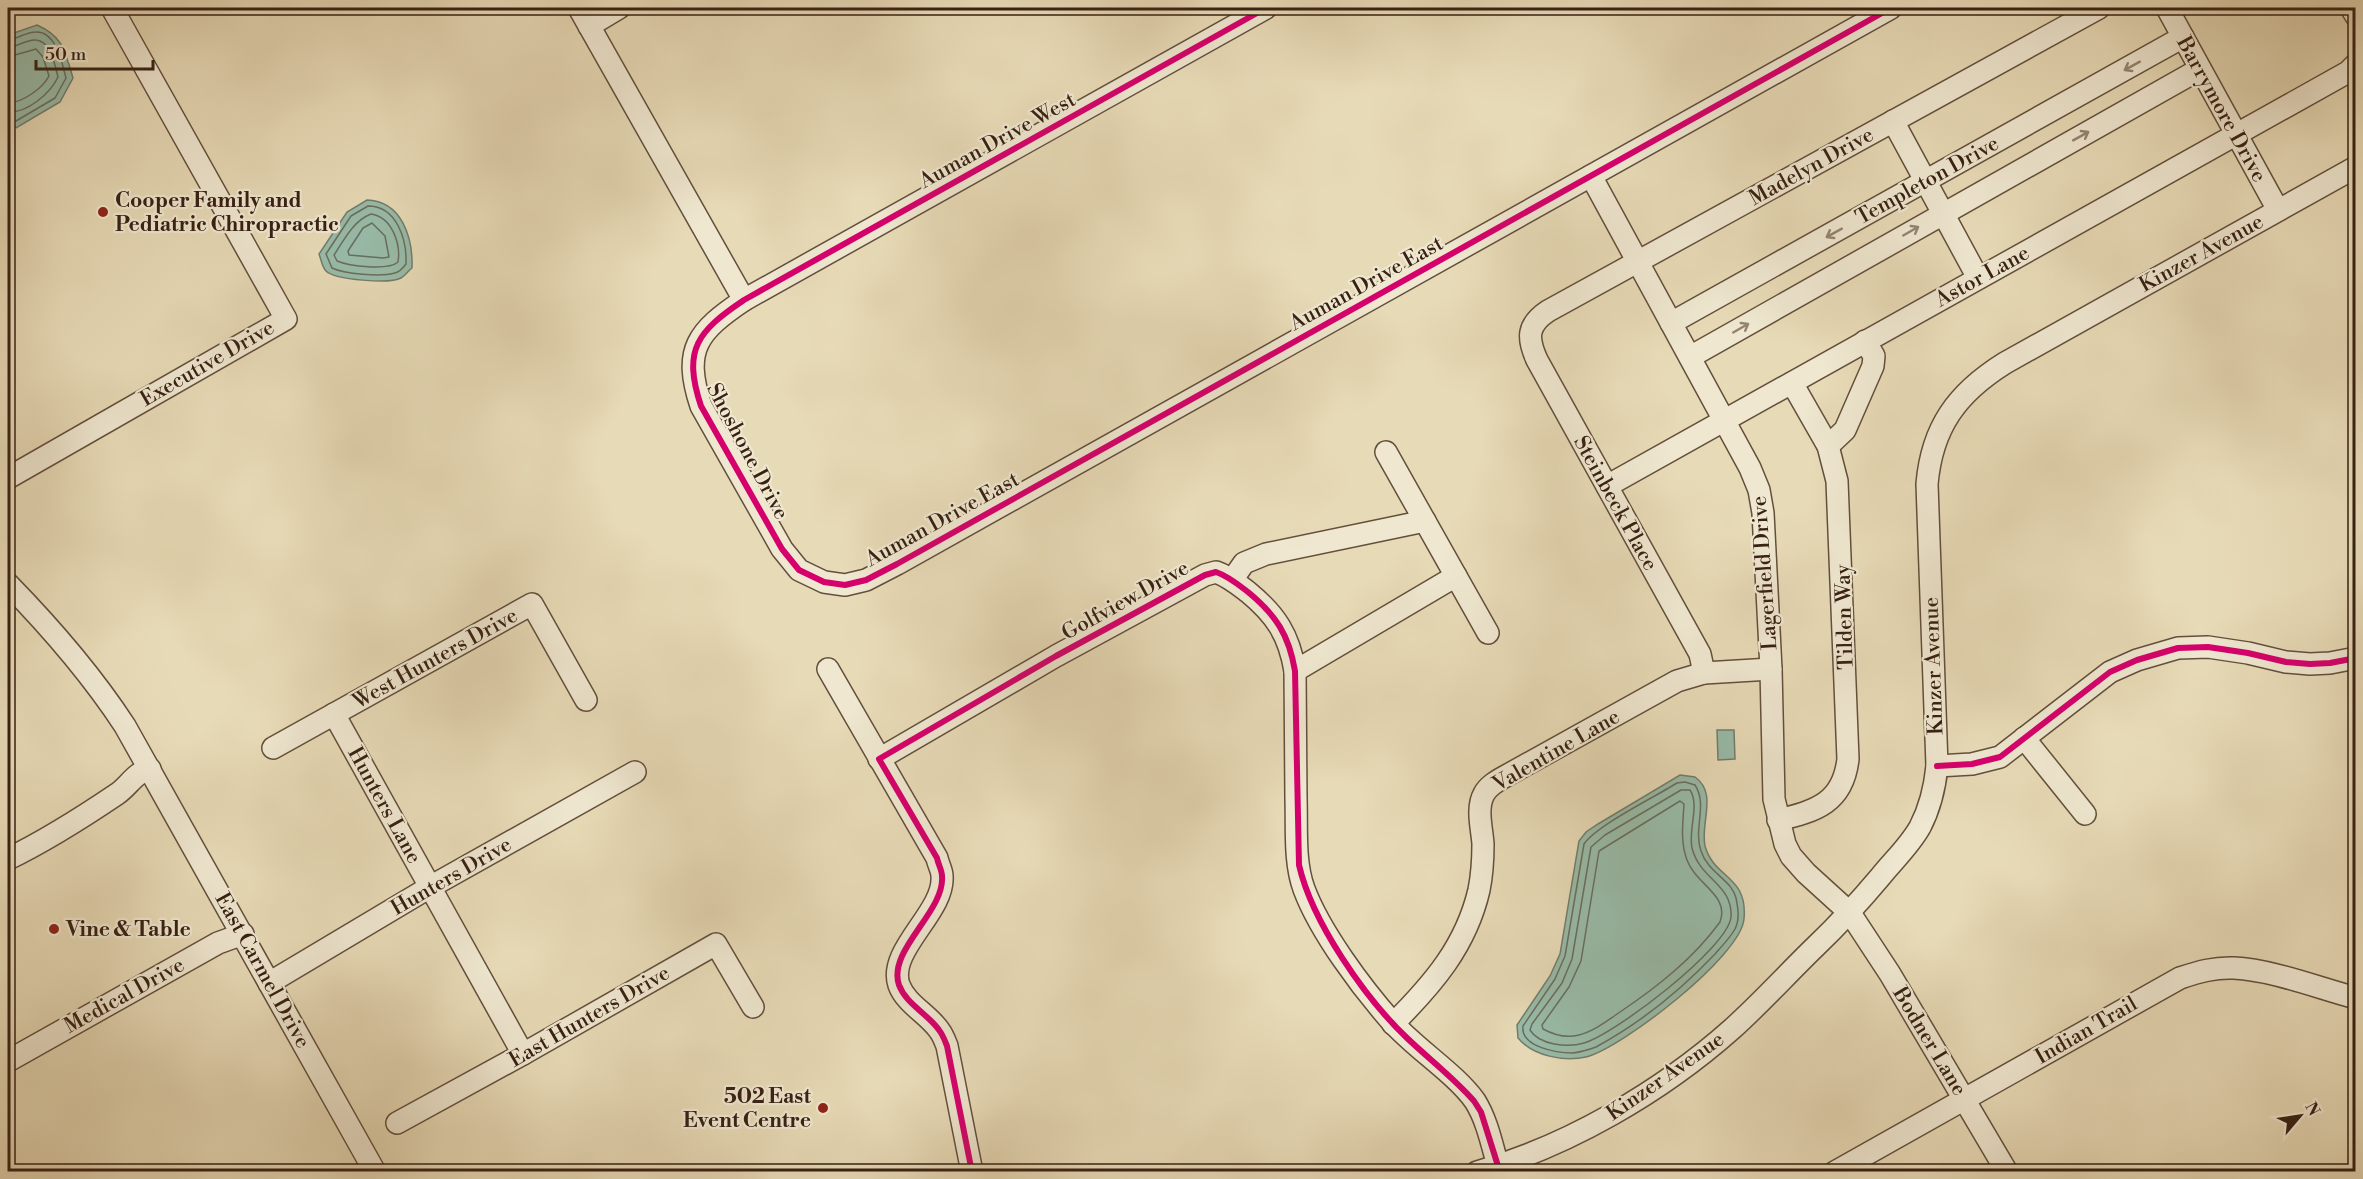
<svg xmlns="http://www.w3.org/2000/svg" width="2363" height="1179" viewBox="0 0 2363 1179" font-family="'Libre Bodoni',serif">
	<rect width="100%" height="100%" fill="#e7dab6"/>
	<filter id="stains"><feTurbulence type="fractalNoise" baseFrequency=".00333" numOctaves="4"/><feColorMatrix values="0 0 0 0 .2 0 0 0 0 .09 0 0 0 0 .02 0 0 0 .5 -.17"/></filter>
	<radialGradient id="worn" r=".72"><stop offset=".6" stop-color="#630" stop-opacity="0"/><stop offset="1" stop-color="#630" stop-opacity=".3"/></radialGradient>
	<!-- water -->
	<g fill="#98bba8" stroke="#717d6d" stroke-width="1.5">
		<path d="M 37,25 C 64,37 65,52 73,78 L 60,102 L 16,128 L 8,124 L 8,35 Z"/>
		<path d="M 367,200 C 402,201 413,238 412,268 C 408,271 405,276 401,278 C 390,284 335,280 326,271 C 322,267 321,259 319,254 L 347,212 Z"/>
		<polygon points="1717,730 1734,730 1735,759 1718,760"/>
		<path d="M 1680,775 L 1695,777 C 1718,793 1700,823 1705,846 C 1714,879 1748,875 1744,919 C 1741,956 1622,1048 1586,1057 C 1564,1062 1533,1056 1518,1038 L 1517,1025 L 1550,976 L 1560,954 L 1579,841 L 1586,832 L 1598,824 Z"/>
	</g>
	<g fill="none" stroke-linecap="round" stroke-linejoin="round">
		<!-- shore -->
		<g stroke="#686e5e" stroke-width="1.5">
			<path d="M 8,40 C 17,39 26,32 36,32 C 56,31 62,63 66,78 L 55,98 L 16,121 L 8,119"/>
			<path d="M 8,48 C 17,47 27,39 36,40 C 51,41 55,66 58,77 C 50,94 27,113 8,112"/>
			<path d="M 8,57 L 36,49 L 43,57 L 49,76 C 43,88 22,103 8,103"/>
			<path d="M 368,206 C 397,206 407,240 406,264 C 403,268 400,272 395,273 C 381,277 344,274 332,268 L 326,254 L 351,216 Z"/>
			<path d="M 371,214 C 392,217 401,244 398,262 C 388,271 349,266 337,261 L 334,255 C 344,240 353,221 371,214 Z"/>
			<polygon points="372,223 385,236 389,257 383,258 349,255 348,251 363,228"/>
			<path d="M 1685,782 L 1695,785 C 1708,805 1693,829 1701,851 C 1708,873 1732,880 1736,898 C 1738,908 1740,919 1735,929 C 1730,938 1722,946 1715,954 C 1680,991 1640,1023 1596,1047 C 1588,1050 1581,1052 1573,1053 C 1557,1053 1520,1047 1523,1026 L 1555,979 L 1565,956 L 1584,844 C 1597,825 1655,797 1677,783 Z"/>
			<path d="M 1681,790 L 1690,790 C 1700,805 1688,830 1692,848 C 1700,880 1733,884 1731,917 C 1728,948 1615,1034 1584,1043 C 1568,1048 1539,1045 1530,1030 L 1532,1024 L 1562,983 L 1572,959 L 1591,847 L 1605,835 Z"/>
			<path d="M 1680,801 L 1684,804 C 1683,823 1680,841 1687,860 C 1696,885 1730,895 1720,922 C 1693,959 1657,987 1620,1012 C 1607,1021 1594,1031 1579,1035 C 1567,1038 1554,1035 1543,1029 L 1542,1025 L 1569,987 L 1581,961 L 1599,851 Z"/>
		</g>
		<defs>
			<g id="minor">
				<polyline points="579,8 744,300"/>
				<path d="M 1266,8 L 744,300 C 698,331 682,349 701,406 L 782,549 L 799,570 L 824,582 L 845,585 L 866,580 L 897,564 L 1891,8"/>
				<polyline points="2167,8 2278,210"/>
				<polyline points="2351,8 2356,16"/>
				<polyline points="589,26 619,8"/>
				<polyline points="1893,121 1978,278"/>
				<polyline points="1591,176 1750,468 1759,490 1763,513 1771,669 1774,799 1785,844 1791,856 1806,873 1850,913 1890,974 2007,1172"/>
				<polyline points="1671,323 2183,37"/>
				<polyline points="1690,357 2200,69"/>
				<polyline points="1828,446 1845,430 1873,366 1874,356 1865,341"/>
				<polyline points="1386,452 1488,633"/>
				<polyline points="8,478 286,319 112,8"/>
				<polyline points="1607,486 2348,72 2356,64"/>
				<polyline points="1232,580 1244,563 1266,554 1425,521"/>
				<path d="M 8,584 C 51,628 91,674 125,726 L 375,1172"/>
				<path d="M 828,669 L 937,858 C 938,864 942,870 942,876 C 945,912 887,950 899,985 C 906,1004 928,1014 939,1030 C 943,1035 945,1041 947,1046 L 972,1172"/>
				<polyline points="1295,671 1456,576"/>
				<path d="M 1704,673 L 1700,654 L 1537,360 C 1527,338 1527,325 1548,311 L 2099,8"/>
				<polyline points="334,714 523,1054"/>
				<polyline points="2024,738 2085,814"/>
				<polyline points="273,748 532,604 586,700"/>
				<path d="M 879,759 L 1056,656 L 1205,575 L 1216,572 C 1228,576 1239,585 1248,592 C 1276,615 1289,635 1295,671 C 1295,713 1296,756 1296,799 C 1297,828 1294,862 1304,889 C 1320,932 1362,988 1392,1022 C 1416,1049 1456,1074 1475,1101 C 1487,1120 1492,1145 1498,1166"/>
				<polyline points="1937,766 1972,764 2000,757 2110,672 2137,660 2178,648 2208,647 2248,653 2286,662 2310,664 2330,663 2356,658"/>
				<path d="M 1778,820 C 1816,811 1843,803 1848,759 L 1837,481 L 1828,446 L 1792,383"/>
				<path d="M 8,859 C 45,841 83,817 117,794 C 130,785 134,773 150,769"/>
				<polyline points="269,983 430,887 635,772"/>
				<path d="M 1393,1024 C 1433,984 1466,946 1479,890 C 1482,875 1483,860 1483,844 C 1482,829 1476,808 1484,794 C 1488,786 1497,781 1504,777 L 1677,681 L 1704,673 L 1771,669"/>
				<polyline points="8,1061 218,943 243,934"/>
				<polyline points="397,1123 523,1054 716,944 753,1007"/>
				<path d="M 1477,1172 C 1568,1146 1661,1092 1732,1029 C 1761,1003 1788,973 1816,946 C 1839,924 1860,901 1881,876 C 1894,860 1910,845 1920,827 C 1930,808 1935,786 1937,766 L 1927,484 C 1932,427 1957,393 2005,363 L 2356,167"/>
				<path d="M 1835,1172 L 2180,978 C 2198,972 2215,967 2234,968 C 2273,970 2318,988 2356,998"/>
			</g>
		</defs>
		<!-- minor casing -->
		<use href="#minor" stroke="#634f3c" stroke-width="24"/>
		<!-- minor -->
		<use href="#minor" stroke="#efe7d0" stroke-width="21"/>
		<defs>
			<g id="cycleway">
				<path d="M 1266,8 L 744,300 C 698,331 682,349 701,406 L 782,549 L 799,570 L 824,582 L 845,585 L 866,580 L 897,564 L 1891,8"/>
				<polyline points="1937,766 1972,764 2000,757 2110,672 2137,660 2178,648 2208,647 2248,653 2286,662 2310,664 2330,663 2356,658"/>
				<path d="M 972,1172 L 947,1046 C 945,1041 943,1035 939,1030 C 928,1014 906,1004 899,985 C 887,950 945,912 942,876 C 942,870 938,864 937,858 L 879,759 L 1056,656 L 1205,575 L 1216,572 C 1228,576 1239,585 1248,592 C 1276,615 1289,635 1295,671 L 1299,865 C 1312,922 1365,998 1407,1038 C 1429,1059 1454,1078 1474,1101 L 1481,1112 L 1498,1166"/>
			</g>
		</defs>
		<!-- cycleway casing -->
		<use href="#cycleway" stroke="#efe7d0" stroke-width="10"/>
		<!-- cycleway -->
		<use href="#cycleway" stroke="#d6006c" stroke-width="6"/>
	</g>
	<!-- one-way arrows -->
	<defs><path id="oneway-shaft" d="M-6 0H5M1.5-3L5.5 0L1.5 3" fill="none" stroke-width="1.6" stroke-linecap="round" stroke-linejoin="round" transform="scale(1.5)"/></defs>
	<g stroke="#938472">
		<use href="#oneway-shaft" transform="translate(2132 66) rotate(151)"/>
		<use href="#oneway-shaft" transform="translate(2081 136) rotate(-29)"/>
		<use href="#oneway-shaft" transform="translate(1911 231) rotate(-30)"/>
		<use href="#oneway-shaft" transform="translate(1834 233) rotate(151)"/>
		<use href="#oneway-shaft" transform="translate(1741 328) rotate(-30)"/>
	</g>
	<!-- markers -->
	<g fill="#8f2418" stroke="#efe7d0" stroke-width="2">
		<circle cx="103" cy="212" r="6"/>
		<circle cx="54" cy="929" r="6"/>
		<circle cx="823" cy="1108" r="6"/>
	</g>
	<g text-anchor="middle" stroke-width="4.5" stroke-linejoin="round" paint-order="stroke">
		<!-- street labels -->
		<g font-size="21" fill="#372114" stroke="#efe7d0">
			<text transform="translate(2222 109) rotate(61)" y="7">Barrymore Drive</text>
			<text transform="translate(997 140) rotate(-29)" y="7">Auman Drive West</text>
			<text transform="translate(1811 166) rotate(-29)" y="7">Madelyn Drive</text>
			<text transform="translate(1927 180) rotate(-29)" y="7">Templeton Drive</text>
			<text transform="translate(2201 253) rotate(-29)" y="7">Kinzer Avenue</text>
			<text transform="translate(1982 276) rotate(-29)" y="7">Astor Lane</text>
			<text transform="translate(1366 283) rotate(-29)" y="7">Auman Drive East</text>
			<text transform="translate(207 363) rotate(-30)" y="7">Executive Drive</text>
			<text transform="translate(748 451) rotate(62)" y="7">Shoshone Drive</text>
			<text transform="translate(1616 503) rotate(61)" y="7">Steinbeck Place</text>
			<text transform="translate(942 519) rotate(-29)" y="7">Auman Drive East</text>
			<text transform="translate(1764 573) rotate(-94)" y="7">Lagerfield Drive</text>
			<text transform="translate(1125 600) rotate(-29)" y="7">Golfview Drive</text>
			<text transform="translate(1844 617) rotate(-92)" y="7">Tilden Way</text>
			<text transform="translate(435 658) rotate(-29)" y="7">West Hunters Drive</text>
			<text transform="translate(1933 666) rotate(-92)" y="7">Kinzer Avenue</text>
			<text transform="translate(1556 750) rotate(-30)" y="7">Valentine Lane</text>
			<text transform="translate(385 805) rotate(61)" y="7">Hunters Lane</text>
			<text transform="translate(451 876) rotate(-30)" y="7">Hunters Drive</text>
			<text transform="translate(263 970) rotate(61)" y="7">East Carmel Drive</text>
			<text transform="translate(124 995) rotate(-29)" y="7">Medical Drive</text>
			<text transform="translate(589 1016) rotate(-30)" y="7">East Hunters Drive</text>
			<text transform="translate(2086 1030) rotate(-30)" y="7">Indian Trail</text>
			<text transform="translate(1930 1041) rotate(59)" y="7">Bodner Lane</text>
			<text transform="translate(1665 1076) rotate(-35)" y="7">Kinzer Avenue</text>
		</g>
		<!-- poi labels -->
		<g font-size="21" font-weight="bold" fill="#372114" stroke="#efe7d0" text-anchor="start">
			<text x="115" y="207">Cooper Family and<tspan x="115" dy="24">Pediatric Chiropractic</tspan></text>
			<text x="66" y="936">Vine &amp; Table</text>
			<text x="811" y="1103" text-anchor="end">502 East<tspan x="811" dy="24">Event Centre</tspan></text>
		</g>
	</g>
	<!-- margin -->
	<rect width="2363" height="1179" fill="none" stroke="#e7dab6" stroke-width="30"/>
	<rect x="9" y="9" width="2345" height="1161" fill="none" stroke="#372114" stroke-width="3"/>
	<rect x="15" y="15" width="2333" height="1149" fill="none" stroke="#372114" stroke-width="1.5"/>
	<!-- north arrow -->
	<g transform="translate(2300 1116) rotate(61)" stroke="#efe7d0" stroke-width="4.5" paint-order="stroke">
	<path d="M0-4.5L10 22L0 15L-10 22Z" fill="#372114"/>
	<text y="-9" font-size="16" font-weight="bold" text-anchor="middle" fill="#372114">N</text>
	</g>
	<!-- scale -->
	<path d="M36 60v9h117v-9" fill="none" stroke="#372114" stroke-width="3"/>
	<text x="45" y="60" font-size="18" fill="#372114" stroke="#efe7d0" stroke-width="4.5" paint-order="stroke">50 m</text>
	<rect width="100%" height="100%" filter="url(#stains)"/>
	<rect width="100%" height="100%" fill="url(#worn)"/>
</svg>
